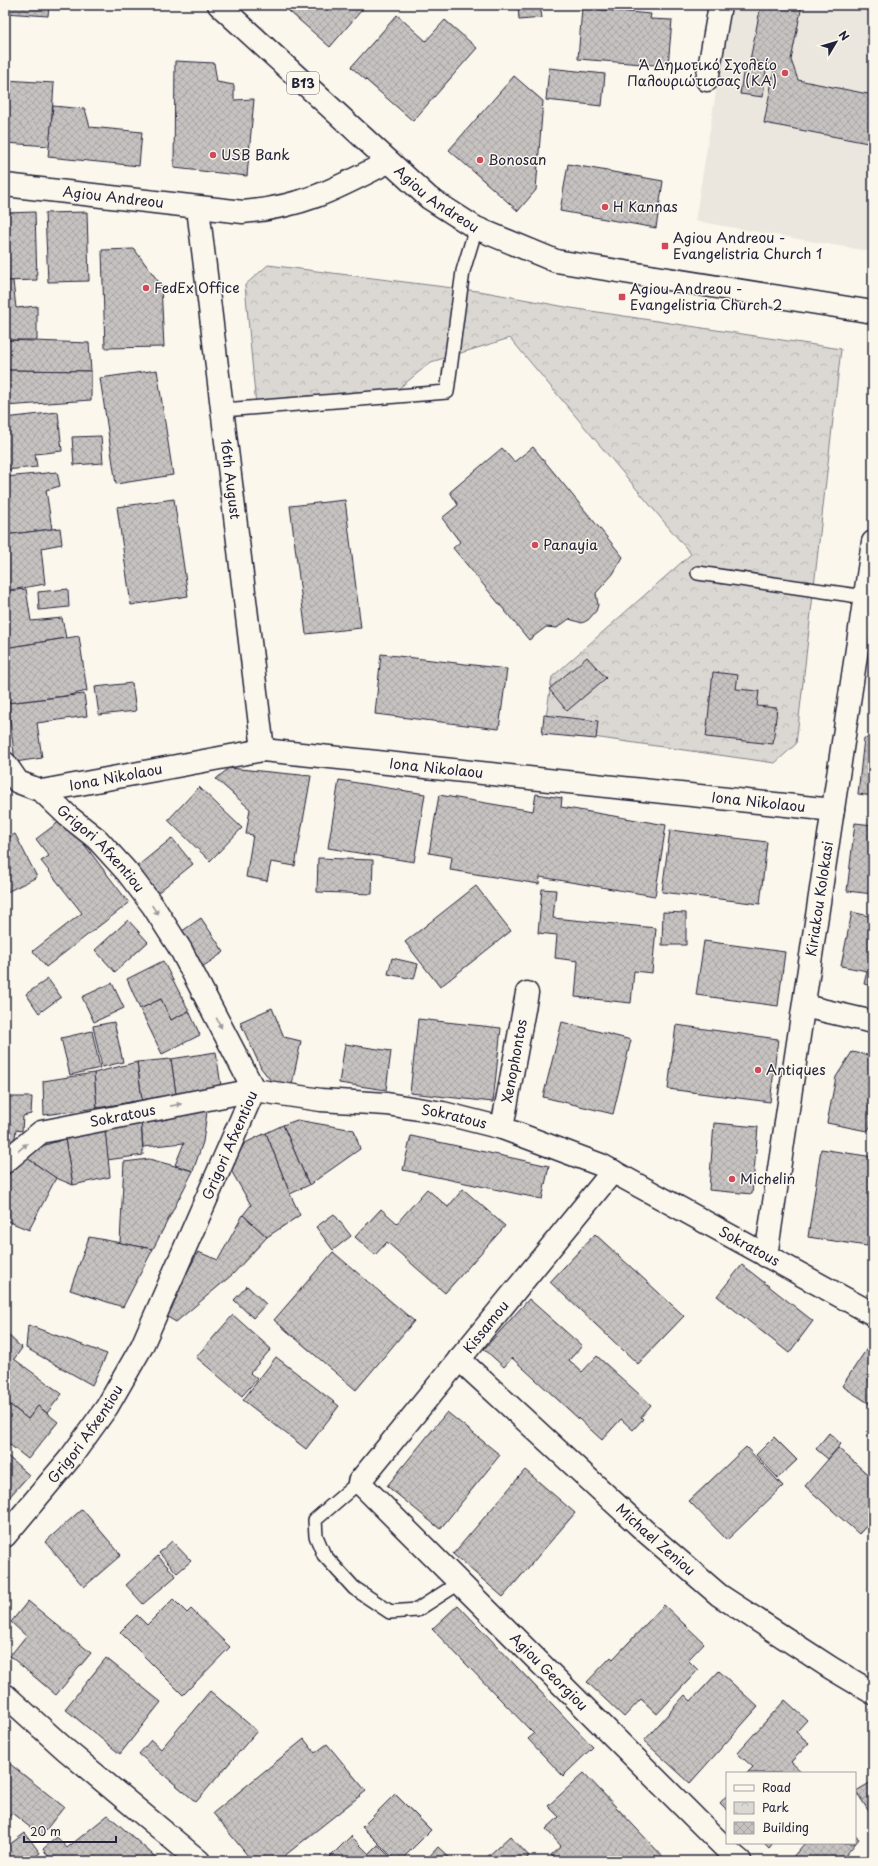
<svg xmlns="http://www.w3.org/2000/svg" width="878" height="1866" viewBox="0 0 878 1866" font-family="'Playpen Sans',sans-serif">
	<defs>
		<pattern id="park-crowns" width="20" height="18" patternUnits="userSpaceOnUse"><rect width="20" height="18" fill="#dbd8d3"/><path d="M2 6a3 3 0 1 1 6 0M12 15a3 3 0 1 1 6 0" fill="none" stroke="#bcb9b6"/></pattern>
		<pattern id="building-cross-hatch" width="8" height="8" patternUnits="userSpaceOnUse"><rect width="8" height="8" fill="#c6c2c0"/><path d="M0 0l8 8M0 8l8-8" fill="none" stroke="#aaa6a6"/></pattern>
	</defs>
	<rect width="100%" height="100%" fill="#fbf7ec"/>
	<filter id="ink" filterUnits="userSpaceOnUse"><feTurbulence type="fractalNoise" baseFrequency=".025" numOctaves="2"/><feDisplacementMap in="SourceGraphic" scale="8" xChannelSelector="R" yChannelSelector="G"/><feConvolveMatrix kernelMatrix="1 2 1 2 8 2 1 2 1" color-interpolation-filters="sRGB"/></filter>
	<g filter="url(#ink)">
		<!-- built -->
		<polygon fill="#ebe7df" points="730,5 873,5 873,252 695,221"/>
		<!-- park -->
		<polygon fill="url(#park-crowns)" stroke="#7e7d87" points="268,265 485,292 571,308 841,349 796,744 775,763 544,730 552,677 691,554 510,338 431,362 380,404 256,406 245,285"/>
		<!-- building -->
		<g fill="url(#building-cross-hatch)" stroke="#22223b">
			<polygon points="5,5 49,5 48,16 5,13"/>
			<polygon points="282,5 366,5 330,47"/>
			<polygon points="518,5 540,5 542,18 519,20"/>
			<polygon points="761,5 802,5 791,60 798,80 873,95 873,144 764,123 775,65 750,60"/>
			<polygon points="582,8 651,14 650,19 672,20 668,66 578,59"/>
			<polygon points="397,15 426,41 445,20 477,48 413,121 351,67"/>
			<polygon points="175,61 214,63 217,82 234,85 234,100 254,99 247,176 174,168"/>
			<polygon points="744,67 766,70 763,97 740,94"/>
			<polygon points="549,68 605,74 602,106 546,100"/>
			<polygon points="514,76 543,101 536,190 518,211 449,150"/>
			<polygon points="5,80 54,83 50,146 5,143"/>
			<polygon points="53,106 85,109 90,127 142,132 139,166 48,157"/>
			<polygon points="568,164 663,181 656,228 560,211"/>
			<polygon points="35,212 37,280 5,281 5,213"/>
			<polygon points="87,212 89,281 48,282 45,213"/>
			<polygon points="134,249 161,285 164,347 105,348 102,250"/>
			<polygon points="5,281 13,281 16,308 37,306 37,340 5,340"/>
			<polygon points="5,340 89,343 91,371 5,370"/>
			<polygon points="5,370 91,371 91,400 5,406"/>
			<polygon points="157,370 173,475 116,484 100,378"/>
			<polygon points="58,412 62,451 35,454 37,467 5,470 5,418"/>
			<polygon points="101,436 103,463 74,465 72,437"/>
			<polygon points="533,447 623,557 613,574 596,593 598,605 596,611 588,620 582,623 569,619 557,628 546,627 529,640 453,548 460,542 442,518 458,505 450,492 502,448 514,462"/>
			<polygon points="57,472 60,486 46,490 52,529 5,535 5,477"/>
			<polygon points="174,499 188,596 131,605 117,507"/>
			<polygon points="345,500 361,628 306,634 290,506"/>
			<polygon points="60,528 62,544 41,548 45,584 5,591 5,535"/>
			<polygon points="26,589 31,621 62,618 66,638 5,648 5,591"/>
			<polygon points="68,589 69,607 39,610 38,592"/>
			<polygon points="79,636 87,691 65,696 8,703 5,680 5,648"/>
			<polygon points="381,654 507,669 499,729 375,714"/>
			<polygon points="587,657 606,678 567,711 549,689"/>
			<polygon points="713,672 738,675 736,689 759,691 757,706 777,708 773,744 706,737"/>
			<polygon points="132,683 136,711 99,715 95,687"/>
			<polygon points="84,694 87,716 37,723 42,758 15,762 8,703"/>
			<polygon points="544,715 598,721 596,739 542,734"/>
			<polygon points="864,738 873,739 873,796 858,794"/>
			<polygon points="229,768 311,776 295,866 271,862 267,881 246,877 253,835 246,834 250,809 216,779"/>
			<polygon points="339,780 425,794 414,862 328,848"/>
			<polygon points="199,787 242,828 210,861 168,820"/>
			<polygon points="536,794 562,798 561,807 666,825 655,896 540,877 539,884 450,870 452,857 429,853 439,795 533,811"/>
			<polygon points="64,818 129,903 46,967 33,951 82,913 41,861 49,856 36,839"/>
			<polygon points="855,823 873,825 873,894 847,891"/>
			<polygon points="670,830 767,842 760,904 662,892"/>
			<polygon points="15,834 37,877 5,893 5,839"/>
			<polygon points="172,838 193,864 156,894 135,868"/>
			<polygon points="318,858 373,860 372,894 317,892"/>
			<polygon points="476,886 511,931 440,987 405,942"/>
			<polygon points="542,889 556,890 553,918 656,928 652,973 634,971 631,1003 575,997 578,961 555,958 557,935 538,933"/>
			<polygon points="663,912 686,913 686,945 662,945"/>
			<polygon points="852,912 873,917 873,986 864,984 867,971 841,966"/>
			<polygon points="201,918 224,952 201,968 178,934"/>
			<polygon points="128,920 148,942 115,972 95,950"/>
			<polygon points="704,941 785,952 778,1006 696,995"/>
			<polygon points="392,958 418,964 414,979 388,974"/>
			<polygon points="163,961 189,1011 171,1020 161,999 140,1009 127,979"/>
			<polygon points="48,979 61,997 39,1013 26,994"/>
			<polygon points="112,983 124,1008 94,1022 82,997"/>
			<polygon points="161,999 171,1020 189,1011 200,1035 162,1054 140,1009"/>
			<polygon points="272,1008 284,1037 301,1041 291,1089 275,1086 261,1068 240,1022"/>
			<polygon points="418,1019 501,1028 493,1102 410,1093"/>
			<polygon points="114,1022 123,1062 102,1067 93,1026"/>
			<polygon points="562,1022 631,1040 613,1114 543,1097"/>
			<polygon points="676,1025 778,1039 770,1102 668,1089"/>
			<polygon points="92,1031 100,1068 70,1075 61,1038"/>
			<polygon points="345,1044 391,1051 386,1090 339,1083"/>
			<polygon points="216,1052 221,1086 176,1094 171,1059"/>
			<polygon points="852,1052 873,1056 873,1123 867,1131 827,1123 836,1077"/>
			<polygon points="171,1059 176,1094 142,1100 137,1062"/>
			<polygon points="137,1062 142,1100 97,1108 94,1073"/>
			<polygon points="94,1073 97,1108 44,1115 43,1081"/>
			<polygon points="5,1097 32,1097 31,1114 23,1116 22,1131 16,1130 14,1144 5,1145"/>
			<polygon points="208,1104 203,1142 193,1171 175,1165 184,1143 143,1147 141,1120"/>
			<polygon points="141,1120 143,1155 107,1160 105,1129"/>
			<polygon points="297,1120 354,1130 360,1149 309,1185 283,1125"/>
			<polygon points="714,1123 758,1127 752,1194 709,1190"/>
			<polygon points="283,1125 309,1185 290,1194 266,1133"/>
			<polygon points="105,1129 110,1177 73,1185 65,1139"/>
			<polygon points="266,1133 290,1194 300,1215 267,1237 243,1215 251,1205 229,1167 245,1143"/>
			<polygon points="411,1136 549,1166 542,1199 403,1170"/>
			<polygon points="65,1139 73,1185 56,1178 24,1156 32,1149"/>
			<polygon points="821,1149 873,1157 873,1207 867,1246 808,1237"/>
			<polygon points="24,1156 56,1178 29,1230 5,1220 6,1178"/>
			<polygon points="149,1159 193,1171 153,1249 120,1243 124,1162"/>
			<polygon points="427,1189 448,1207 463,1189 505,1226 445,1293 387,1242 375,1255 355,1237 381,1209 397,1223"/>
			<polygon points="334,1214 351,1236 333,1250 316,1227"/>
			<polygon points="243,1215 267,1237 233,1274 176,1322 164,1315 198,1252 218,1260"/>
			<polygon points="595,1234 684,1316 638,1364 550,1282"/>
			<polygon points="89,1237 153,1249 123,1307 70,1290"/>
			<polygon points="333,1252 414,1321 356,1390 274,1320"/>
			<polygon points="742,1265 813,1321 789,1353 717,1296"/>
			<polygon points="247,1286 266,1304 253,1318 234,1300"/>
			<polygon points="529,1299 582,1346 569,1360 582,1372 597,1356 651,1405 641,1417 643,1419 633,1430 621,1419 602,1440 512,1358 504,1367 484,1349"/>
			<polygon points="233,1315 271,1349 250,1373 257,1379 242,1396 196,1357"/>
			<polygon points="28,1325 107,1354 92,1385 26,1348"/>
			<polygon points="5,1332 22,1348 14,1359 62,1394 47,1413 38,1406 28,1419 5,1401"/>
			<polygon points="872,1341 873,1342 873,1406 842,1386"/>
			<polygon points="276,1357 339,1406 306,1449 243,1400"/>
			<polygon points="5,1401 28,1419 38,1406 58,1422 28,1459 5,1441"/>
			<polygon points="447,1412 500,1455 440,1529 387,1486"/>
			<polygon points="829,1433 841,1444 828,1459 816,1449"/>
			<polygon points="774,1437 797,1460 778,1478 756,1455"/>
			<polygon points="746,1447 783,1486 727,1540 689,1501"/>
			<polygon points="838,1448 873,1479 873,1519 859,1534 805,1486"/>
			<polygon points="5,1454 29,1475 5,1502"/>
			<polygon points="525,1470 575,1513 503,1597 453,1554"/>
			<polygon points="82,1509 121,1555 84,1587 45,1542"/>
			<polygon points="172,1541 191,1561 177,1573 159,1553"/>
			<polygon points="158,1556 176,1576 143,1604 126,1585"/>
			<polygon points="173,1599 187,1613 191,1609 230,1647 183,1695 120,1632 137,1615 147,1625"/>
			<polygon points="28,1601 91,1653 56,1695 10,1656 26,1636 11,1622"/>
			<polygon points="458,1605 593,1747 563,1776 528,1739 534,1734 432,1629"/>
			<polygon points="664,1605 704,1643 688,1660 698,1670 657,1714 641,1699 624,1717 587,1682 611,1657 613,1659"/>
			<polygon points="106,1658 161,1702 120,1754 65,1709"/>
			<polygon points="719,1671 758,1707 690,1783 644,1741 685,1695 691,1701"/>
			<polygon points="210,1691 257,1731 196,1802 139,1754 151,1740 161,1749"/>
			<polygon points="785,1700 807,1720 796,1732 809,1743 791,1762 803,1773 747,1773 753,1767 737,1753"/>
			<polygon points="304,1739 315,1753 327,1744 366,1791 278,1861 252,1861 213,1813"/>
			<polygon points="5,1760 64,1807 41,1836 12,1813 6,1821 5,1820"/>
			<polygon points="584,1773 667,1861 557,1861 551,1855 561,1846 546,1829 559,1817 548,1806"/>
			<polygon points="873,1781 873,1818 856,1791"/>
			<polygon points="395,1794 431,1830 400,1861 396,1861 362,1827"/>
			<polygon points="727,1795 727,1810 720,1803"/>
			<polygon points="108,1815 160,1861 52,1861 43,1849 57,1837 67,1848"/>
			<polygon points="25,1833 40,1853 29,1861 5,1861 5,1848"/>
			<polygon points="351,1836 369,1854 378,1845 394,1861 326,1861"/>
			<polygon points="510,1836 529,1856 524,1861 483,1861"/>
			<polygon points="855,1836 859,1839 841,1861 794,1861 791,1859 805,1843 855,1843"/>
			<polygon points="764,1843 773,1843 769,1848"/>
			<polygon points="438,1847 453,1861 425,1861"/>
		</g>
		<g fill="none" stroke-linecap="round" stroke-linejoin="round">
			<defs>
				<g id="service">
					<polyline points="223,410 447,392 463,271 476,228"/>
					<polyline points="698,573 865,597"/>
					<polyline points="359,1482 315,1520 316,1536 324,1555 354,1588 390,1612 417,1610 459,1583"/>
				</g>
				<g id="minor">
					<polyline points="707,80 720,5"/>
					<path id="s1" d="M 198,208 L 263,750"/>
					<path id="s2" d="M 5,763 L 18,782 L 42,791 L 68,816 L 97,839 L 127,872 L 153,906 L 181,950 L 254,1090"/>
					<path id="s3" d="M 42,791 L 263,750 L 833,810"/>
					<polyline points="804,1006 873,1022"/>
					<path id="s4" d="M 502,1128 L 527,993"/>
					<path id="s5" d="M 5,1162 L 41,1132 L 254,1090 L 321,1100 L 387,1104 L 443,1113 L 502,1128 L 601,1165 L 873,1314"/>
					<path id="s6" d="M 613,1171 L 359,1482 L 727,1850 L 740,1861"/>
					<path id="s7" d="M 766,1256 L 873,542"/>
					<path id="s8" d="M 459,1359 L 647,1533 L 719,1595 L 831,1668 L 873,1693"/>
					<path id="s9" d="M 5,1536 L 71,1457 L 107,1407 L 142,1346 L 254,1090"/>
					<polyline points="5,1695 66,1750 199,1861"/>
				</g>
				<g id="secondary">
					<path id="s10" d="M 5,185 L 243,212 C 303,207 336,189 388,162"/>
				</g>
				<g id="primary">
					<path id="s11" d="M 219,5 L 429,198 L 476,228 L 556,261 L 873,312"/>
				</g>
			</defs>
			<!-- service casing -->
			<use href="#service" stroke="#22223b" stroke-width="16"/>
			<!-- minor casing -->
			<use href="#minor" stroke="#22223b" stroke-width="25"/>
			<!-- secondary casing -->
			<use href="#secondary" stroke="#22223b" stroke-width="25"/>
			<!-- primary casing -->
			<use href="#primary" stroke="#22223b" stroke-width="25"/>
			<!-- service -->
			<use href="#service" stroke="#fbf7ec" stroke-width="13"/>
			<!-- minor -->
			<use href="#minor" stroke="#fbf7ec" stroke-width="22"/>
			<!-- secondary -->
			<use href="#secondary" stroke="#fbf7ec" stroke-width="22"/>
			<!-- primary -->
			<use href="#primary" stroke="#fbf7ec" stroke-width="22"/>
		</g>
		<!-- one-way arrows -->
		<defs><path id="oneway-solid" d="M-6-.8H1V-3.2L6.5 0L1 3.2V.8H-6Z"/></defs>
		<g fill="#99979c">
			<use href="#oneway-solid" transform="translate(155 910) rotate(56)"/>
			<use href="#oneway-solid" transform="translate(219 1023) rotate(62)"/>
			<use href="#oneway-solid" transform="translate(176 1105) rotate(-11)"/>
			<use href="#oneway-solid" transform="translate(23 1147) rotate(-39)"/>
		</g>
	</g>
	<!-- markers -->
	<g fill="#d1495b" stroke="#fbf7ec" stroke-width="1.5">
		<circle cx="785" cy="73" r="4"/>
		<circle cx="213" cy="155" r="4"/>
		<circle cx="480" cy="160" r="4"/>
		<circle cx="605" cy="207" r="4"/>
		<rect x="661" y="242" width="8" height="8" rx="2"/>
		<circle cx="146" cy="288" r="4"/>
		<rect x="618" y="293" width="8" height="8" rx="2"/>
		<circle cx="535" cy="545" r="4"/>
		<circle cx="758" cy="1070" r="4"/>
		<circle cx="732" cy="1179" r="4"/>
	</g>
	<g text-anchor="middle" stroke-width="3" stroke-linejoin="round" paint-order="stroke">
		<!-- shield labels -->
		<rect fill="#fbf7ec" stroke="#636270" stroke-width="1" x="287" y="72" width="32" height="22" rx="3"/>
		<g font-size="13" font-weight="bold" fill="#22223b">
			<text x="303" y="88">B13</text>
		</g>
		<!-- poi labels -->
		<g font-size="14" fill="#22223b" stroke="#fbf7ec" text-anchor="start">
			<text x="777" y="70" text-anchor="end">Α΄ Δημοτικό Σχολείο<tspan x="777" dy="16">Παλουριώτισσας (ΚΑ)</tspan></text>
			<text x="221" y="160">USB Bank</text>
			<text x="488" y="165">Bonosan</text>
			<text x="613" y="212">H Kannas</text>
			<text x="673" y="243">Agiou Andreou -<tspan x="673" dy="16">Evangelistria Church 1</tspan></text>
			<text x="154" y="293">FedEx Office</text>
			<text x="630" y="294">Agiou Andreou -<tspan x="630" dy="16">Evangelistria Church 2</tspan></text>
			<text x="543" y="550">Panayia</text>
			<text x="766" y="1075">Antiques</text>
			<text x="740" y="1184">Michelin</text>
		</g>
		<!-- street labels -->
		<g font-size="14" fill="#22223b" stroke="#fbf7ec">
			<text dy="5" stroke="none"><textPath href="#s10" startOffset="109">Agiou Andreou</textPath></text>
			<text dy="5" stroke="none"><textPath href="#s11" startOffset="292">Agiou Andreou</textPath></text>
			<text dy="5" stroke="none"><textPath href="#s1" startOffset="273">16th August</textPath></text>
			<text dy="5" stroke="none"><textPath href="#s3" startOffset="399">Iona Nikolaou</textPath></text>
			<text dy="5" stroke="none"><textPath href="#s3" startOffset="75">Iona Nikolaou</textPath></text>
			<text dy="5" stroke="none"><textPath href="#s3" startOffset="723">Iona Nikolaou</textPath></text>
			<text dy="5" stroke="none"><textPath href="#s2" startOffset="131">Grigori Afxentiou</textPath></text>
			<text dy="5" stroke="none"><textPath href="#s7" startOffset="361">Kiriakou Kolokasi</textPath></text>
			<text dy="5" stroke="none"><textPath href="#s4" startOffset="68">Xenophontos</textPath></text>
			<text dy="5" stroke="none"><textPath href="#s5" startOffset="130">Sokratous</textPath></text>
			<text dy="5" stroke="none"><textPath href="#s5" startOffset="466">Sokratous</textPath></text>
			<text dy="5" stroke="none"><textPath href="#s9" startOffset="454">Grigori Afxentiou</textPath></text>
			<text dy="5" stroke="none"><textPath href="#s5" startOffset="790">Sokratous</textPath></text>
			<text transform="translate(486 1327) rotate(-51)" y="5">Kissamou</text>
			<text dy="5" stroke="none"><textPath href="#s9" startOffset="130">Grigori Afxentiou</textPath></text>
			<text dy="5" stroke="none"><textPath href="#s8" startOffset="267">Michael Zeniou</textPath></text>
			<text dy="5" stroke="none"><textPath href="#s6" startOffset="670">Agiou Georgiou</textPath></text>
		</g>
	</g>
	<!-- margin -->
	<rect width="878" height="1866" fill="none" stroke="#fbf7ec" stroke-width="20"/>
	<rect x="10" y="10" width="858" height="1846" fill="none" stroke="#22223b" stroke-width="1.5" filter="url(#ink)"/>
	<!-- legend -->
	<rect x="726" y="1772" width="130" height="72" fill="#fbf7ec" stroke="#a4a2a5"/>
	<rect x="734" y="1785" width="20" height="6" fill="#fbf7ec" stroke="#a4a2a5"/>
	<text x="762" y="1792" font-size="12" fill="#22223b">Road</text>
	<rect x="734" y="1802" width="20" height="12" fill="url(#park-crowns)" stroke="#a4a2a5"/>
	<text x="762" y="1812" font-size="12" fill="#22223b">Park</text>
	<rect x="734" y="1822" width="20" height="12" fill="url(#building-cross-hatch)" stroke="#a4a2a5"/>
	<text x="762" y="1832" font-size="12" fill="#22223b">Building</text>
	<!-- north arrow -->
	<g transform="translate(836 42) rotate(52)" stroke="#fbf7ec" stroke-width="3" paint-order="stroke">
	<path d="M0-3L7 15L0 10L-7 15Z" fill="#22223b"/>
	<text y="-6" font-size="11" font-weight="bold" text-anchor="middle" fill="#22223b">N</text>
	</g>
	<!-- scale -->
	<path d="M24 1836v6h92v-6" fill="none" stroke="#22223b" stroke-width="2"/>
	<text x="30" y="1836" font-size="12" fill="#22223b" stroke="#fbf7ec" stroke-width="3" paint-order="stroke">20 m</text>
</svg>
